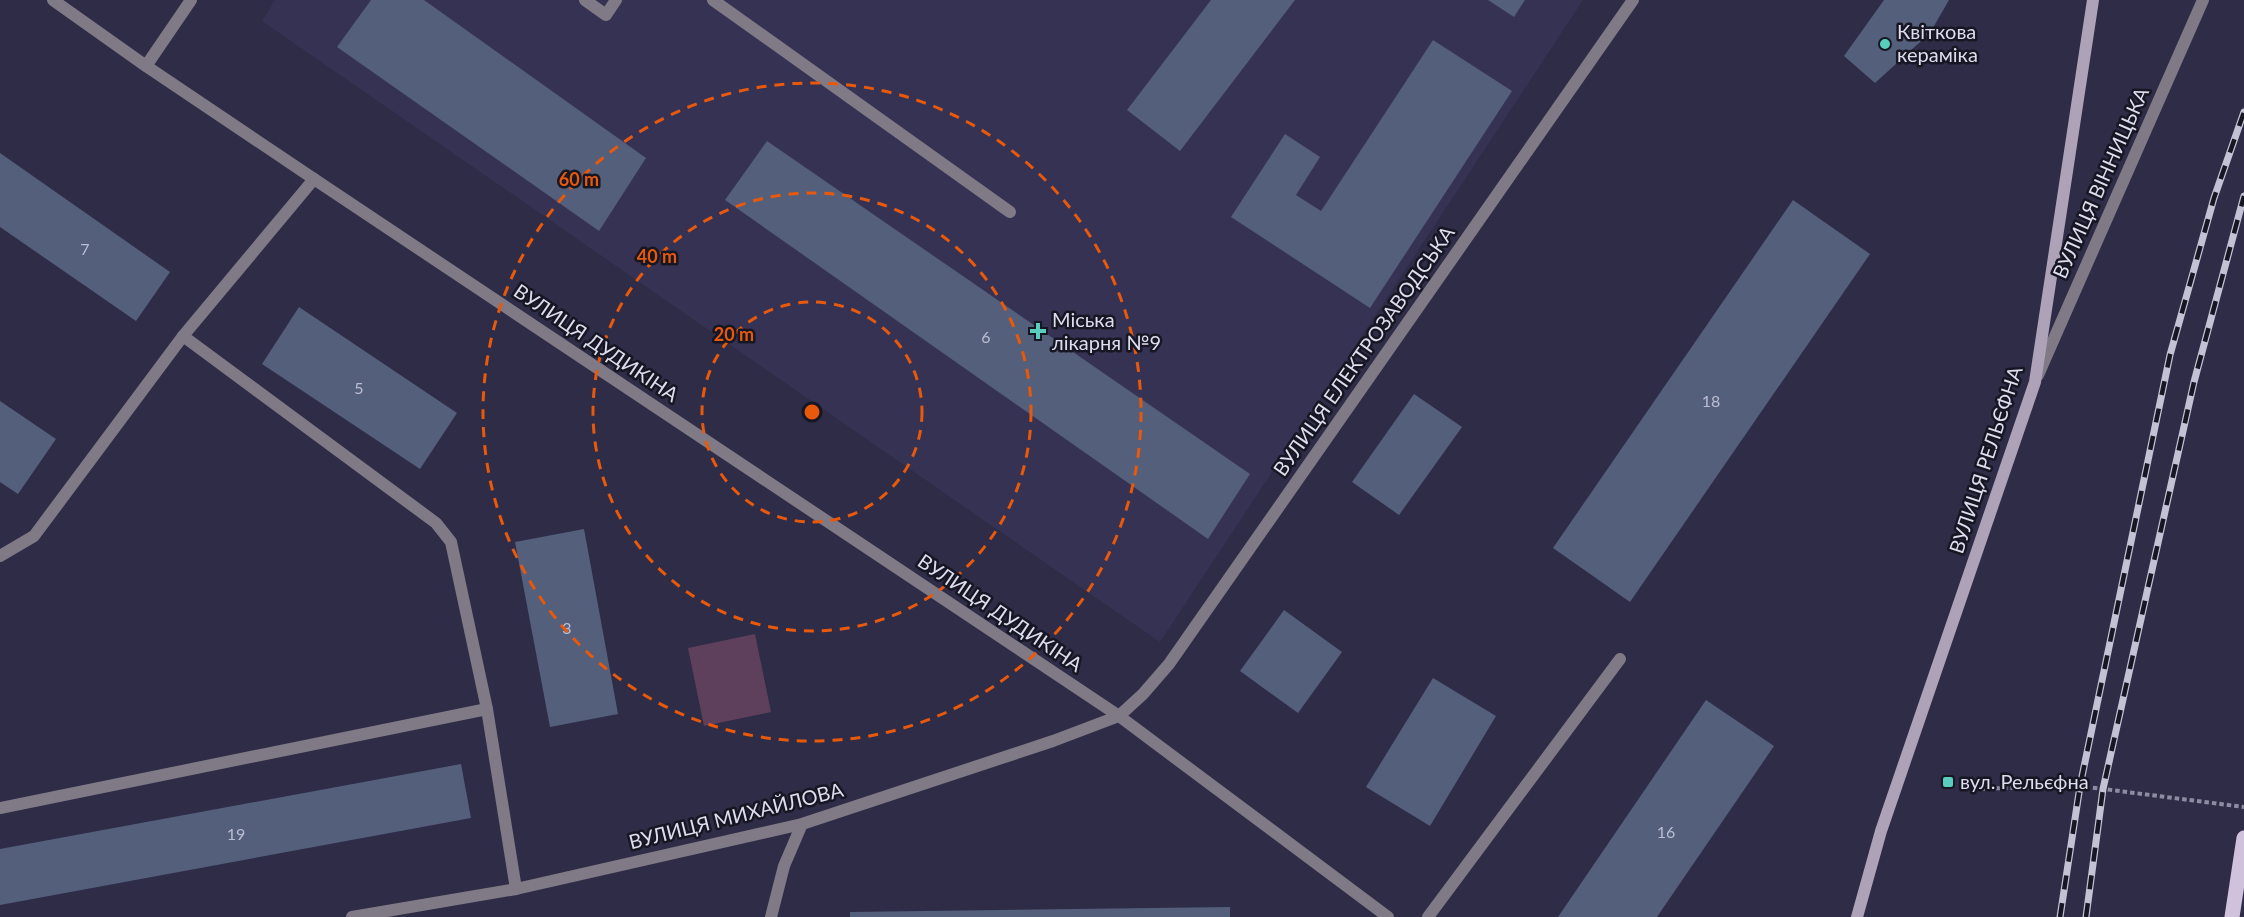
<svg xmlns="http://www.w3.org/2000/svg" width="2244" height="917" viewBox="0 0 2244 917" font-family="Lato,sans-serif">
	<rect width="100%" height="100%" fill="#2f2c47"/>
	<!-- built -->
	<polygon fill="#363254" points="275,0 1583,0 1160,642 262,21"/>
	<!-- green -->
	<polygon fill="#5e405c" points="755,634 771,712 704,726 688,648"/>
	<!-- building -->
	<g fill="#535f7b">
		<polygon points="371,0 424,0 646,158 599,231 337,47"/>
		<polygon points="1211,0 1295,0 1180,151 1127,110"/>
		<polygon points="1488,0 1525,0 1514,17"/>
		<polygon points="1884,0 1949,0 1930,33 1875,83 1844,56"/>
		<polygon points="1433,40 1512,91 1370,308 1231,217 1285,134 1320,157 1296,195 1321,211"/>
		<polygon points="767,141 1250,474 1208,539 725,200"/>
		<polygon points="0,153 170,272 136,321 0,227"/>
		<polygon points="1793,200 1870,254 1630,602 1553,548"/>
		<polygon points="299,307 457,413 420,469 262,364"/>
		<polygon points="1414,394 1462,427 1399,515 1352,482"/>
		<polygon points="0,401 56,439 18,494 0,482"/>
		<polygon points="584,529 618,714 550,727 515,542"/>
		<polygon points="1284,610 1342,652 1298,713 1240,671"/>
		<polygon points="1433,678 1496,716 1430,826 1366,787"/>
		<polygon points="1706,700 1774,746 1657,917 1558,917"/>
		<polygon points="461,764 471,818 0,905 0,849"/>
		<polygon points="1230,907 1230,917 850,917 850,912"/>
	</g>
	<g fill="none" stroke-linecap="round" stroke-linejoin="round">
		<!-- path -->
		<polyline stroke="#8e8ca2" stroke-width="4" stroke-dasharray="4.5 3" stroke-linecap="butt" points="1973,789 2080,786 2244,807"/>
		<!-- lane -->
		<g stroke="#807986" stroke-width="12">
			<polyline points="585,0 606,15 616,0"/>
			<polyline points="713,0 1010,212"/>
			<polyline points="314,179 183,336 436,523 451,542 487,709 516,889"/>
			<polyline points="0,556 34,536 183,336"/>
			<polyline points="1119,716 1388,917"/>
			<polyline points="0,808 487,709"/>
			<polyline points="1428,917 1620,659"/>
		</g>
		<!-- street -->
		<g stroke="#807986" stroke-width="12">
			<polyline points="53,0 146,66 314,179 1119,716"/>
			<polyline points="146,66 191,0"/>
			<polyline points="2038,375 2203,0"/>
			<polyline points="352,917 516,889 802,824 1053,741 1119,716 1143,694 1169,664 1633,0"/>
			<polyline points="771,917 784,866 802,824"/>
		</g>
		<!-- secondary -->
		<polyline stroke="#ada2b7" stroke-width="12" points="1857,917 1881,831 2035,382 2093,0"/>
		<!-- primary -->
		<polyline stroke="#d0c1dd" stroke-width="15" points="2232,917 2244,838"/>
		<defs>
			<g id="rail">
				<polyline points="2060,917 2080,786 2170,355 2214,198 2244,112"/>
				<polyline points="2086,917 2103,789 2194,382 2244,196"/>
			</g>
		</defs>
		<!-- rail casing -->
		<use href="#rail" stroke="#c3c2d5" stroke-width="7"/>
		<!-- rail -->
		<use href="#rail" stroke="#171623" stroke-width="4.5" stroke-dasharray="14" stroke-linecap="butt"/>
	</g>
	<!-- distance rings -->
	<g fill="none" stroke="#e8590c" stroke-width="3" stroke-dasharray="10 8">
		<circle cx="812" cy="412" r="110"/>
		<circle cx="812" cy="412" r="219"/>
		<circle cx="812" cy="412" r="329"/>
	</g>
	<!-- markers -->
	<g fill="#59cebe" stroke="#171623" stroke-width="2">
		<circle cx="1885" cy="44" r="6"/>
		<path d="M1035 322h6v6h6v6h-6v6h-6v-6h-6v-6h6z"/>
		<rect x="1942" y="776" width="12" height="12" rx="3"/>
	</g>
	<g text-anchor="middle" stroke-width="5" stroke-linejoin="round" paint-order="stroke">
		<!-- number labels -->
		<g font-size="16" fill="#bbbed2">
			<text x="85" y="255">7</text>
			<text x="986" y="343">6</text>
			<text x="359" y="394">5</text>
			<text x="1711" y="407">18</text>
			<text x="567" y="634">3</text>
			<text x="1666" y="838">16</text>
			<text x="236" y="840">19</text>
		</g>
		<!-- poi labels -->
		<g font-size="20" fill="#deddef" stroke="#171623" text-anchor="start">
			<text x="1897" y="39">Квіткова<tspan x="1897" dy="23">кераміка</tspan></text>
			<text x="1052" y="327">Міська<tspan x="1052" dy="23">лікарня №9</tspan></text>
			<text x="1960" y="789">вул. Рельєфна</text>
		</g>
		<!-- street labels -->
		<g font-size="20" fill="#deddef" stroke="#171623">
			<text transform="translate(2101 183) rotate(-66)" y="7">ВУЛИЦЯ ВІННИЦЬКА</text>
			<text transform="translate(596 343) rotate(34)" y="7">ВУЛИЦЯ ДУДИКІНА</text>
			<text transform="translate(1364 351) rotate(-55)" y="7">ВУЛИЦЯ ЕЛЕКТРОЗАВОДСЬКА</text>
			<text transform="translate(1986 460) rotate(-72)" y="7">ВУЛИЦЯ РЕЛЬЄФНА</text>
			<text transform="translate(1000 613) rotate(34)" y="7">ВУЛИЦЯ ДУДИКІНА</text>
			<text transform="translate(736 816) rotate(-14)" y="7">ВУЛИЦЯ МИХАЙЛОВА</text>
		</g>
	</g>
	<circle cx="812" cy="412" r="9" fill="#e8590c" stroke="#171623" stroke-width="3"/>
	<g font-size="18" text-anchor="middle" font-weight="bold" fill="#e8590c" stroke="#171623" stroke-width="5" stroke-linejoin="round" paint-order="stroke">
		<text x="579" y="186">60 m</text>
		<text x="657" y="263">40 m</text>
		<text x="734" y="341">20 m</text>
	</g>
</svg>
